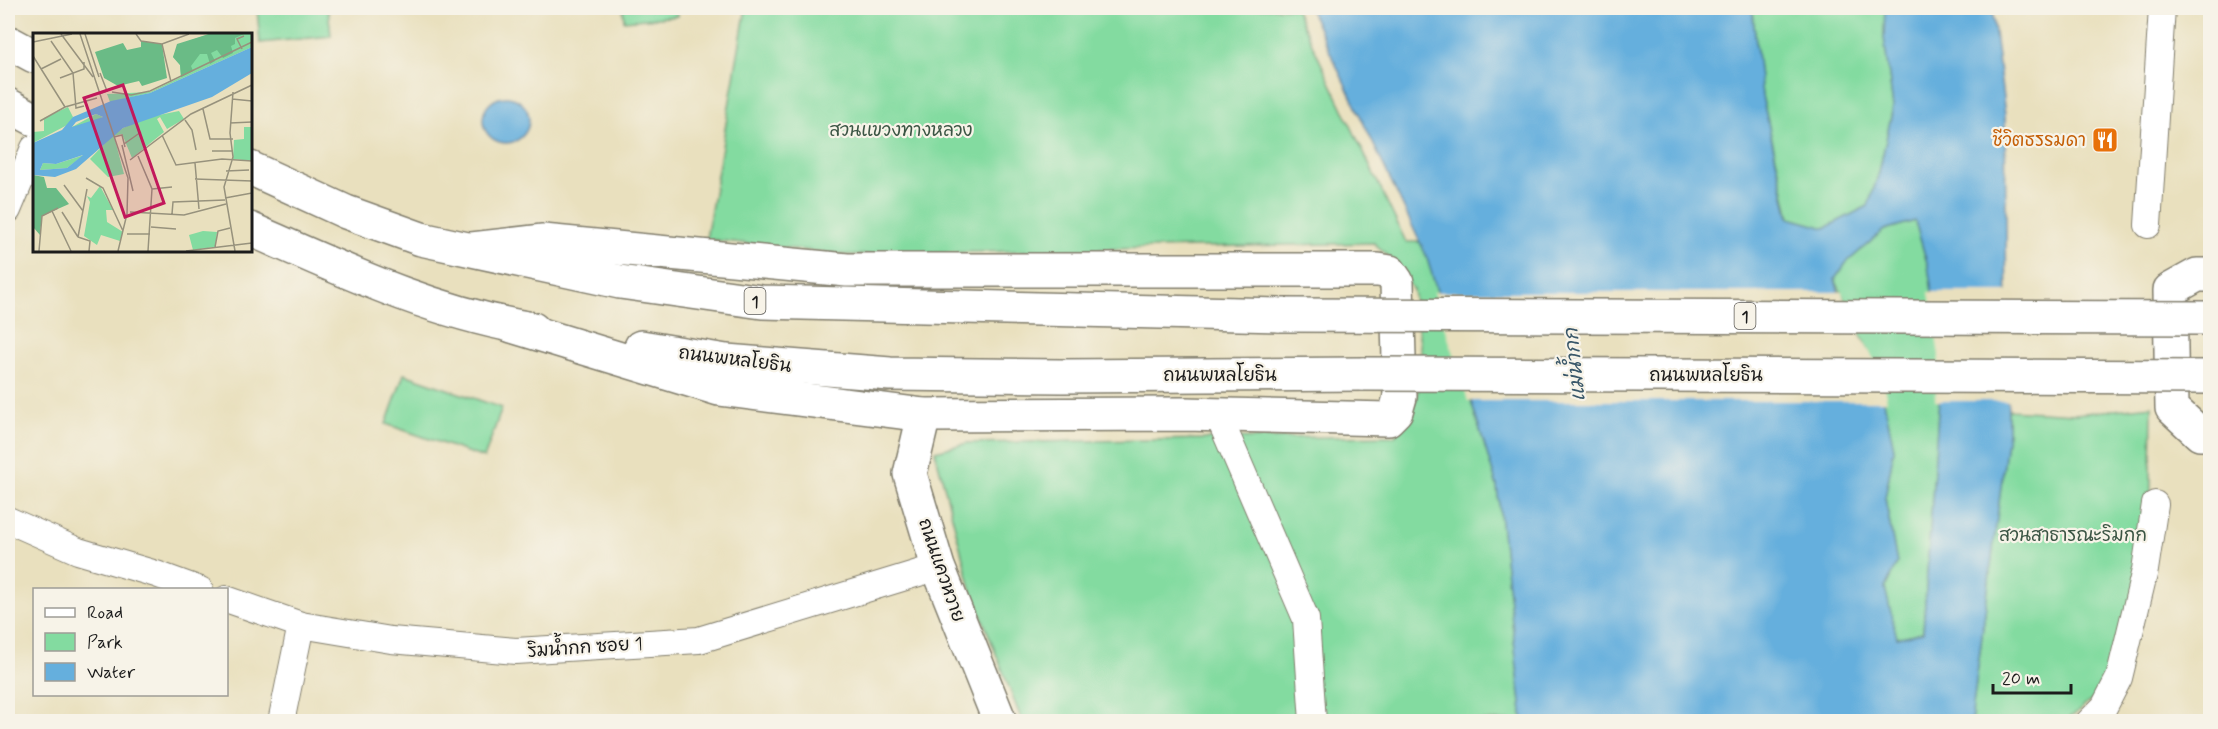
<svg xmlns="http://www.w3.org/2000/svg" width="2218" height="729" viewBox="0 0 2218 729" font-family="Mynerve,'Playpen Sans Thai',sans-serif">
	<rect width="100%" height="100%" fill="#f7f3e8"/>
	<filter id="ink" filterUnits="userSpaceOnUse"><feTurbulence type="fractalNoise" baseFrequency=".0167" numOctaves="2"/><feDisplacementMap in="SourceGraphic" scale="12" xChannelSelector="R" yChannelSelector="G"/><feConvolveMatrix kernelMatrix="1 2 1 2 8 2 1 2 1" color-interpolation-filters="sRGB"/></filter>
	<filter id="wash" filterUnits="userSpaceOnUse"><feTurbulence type="fractalNoise" baseFrequency=".008" numOctaves="4" result="noise"/><feDisplacementMap in="SourceGraphic" scale="24" xChannelSelector="R" yChannelSelector="G"/><feGaussianBlur stdDeviation="1.35" result="paint"/><feColorMatrix in="noise" values="0 0 0 0 0 0 0 0 0 0 0 0 0 0 0 0 0 1.4 0 .05"/><feComposite in="paint" operator="in"/></filter>
	<g filter="url(#wash)">
		<rect width="100%" height="100%" fill="#e9e0be"/>
		<!-- green -->
		<g fill="#83dba0" stroke="#507c5e" stroke-width="1.5">
			<polygon points="257,8 328,8 331,36 260,43"/>
			<polygon points="623,8 677,8 678,16 624,21"/>
			<polygon points="746,8 1295,8 1406,242 1420,242 1426,255 1497,486 1523,721 1022,721 971,589 935,451 968,443 1395,436 1417,398 1421,351 1413,290 1397,264 1374,243 847,255 706,239"/>
			<polygon points="1752,8 1885,8 1884,37 1893,107 1879,173 1868,206 1825,228 1790,218 1762,96"/>
			<polygon points="1915,221 1928,266 1942,354 1923,632 1896,638 1885,588 1897,563 1885,498 1894,449 1878,372 1835,279 1846,263 1884,230"/>
			<polygon points="404,374 502,408 484,458 386,424"/>
			<polygon points="2152,406 2150,541 2119,678 2066,721 1971,722 2008,432 2008,410 2075,414"/>
		</g>
		<!-- water -->
		<g fill="#65afdd" stroke="#40667c" stroke-width="1.5" fill-rule="evenodd">
			<path d="M 1309,8 L 1752,8 L 1762,96 L 1789,218 L 1825,228 L 1868,206 L 1879,173 L 1893,107 L 1884,37 L 1885,8 L 1992,8 L 2005,115 L 2008,432 L 1971,721 L 1523,721 L 1497,486 L 1426,255 ZM 1915,221 L 1928,266 L 1942,355 L 1923,632 L 1897,638 L 1885,588 L 1897,563 L 1885,498 L 1894,449 L 1878,372 L 1846,318 L 1835,279 L 1846,263 L 1884,230 Z"/>
			<circle cx="506" cy="120" r="23"/>
		</g>
		<!-- pier -->
		<g fill="#e9e0be">
			<polygon points="1434,292 1842,292 1849,317 1881,371 1887,401 1468,401"/>
			<polygon points="1929,292 2010,292 2011,401 1935,401 1939,355"/>
		</g>
	</g>
	<g filter="url(#ink)">
		<g fill="none" stroke-linecap="round" stroke-linejoin="round">
			<defs>
				<g id="street">
					<polyline points="8,210 34,148"/>
					<polyline points="2148,225 2162,8"/>
					<polyline points="1218,415 1306,619 1313,722"/>
					<polyline points="8,520 78,551 156,574 200,590"/>
					<polyline points="226,599 301,625 391,640 516,651 699,640 938,567"/>
					<polyline points="281,722 301,625"/>
					<polyline points="2089,722 2104,707 2119,678 2145,570 2155,504"/>
				</g>
				<polyline id="secondary" points="924,415 910,474 938,567 1000,722"/>
				<g id="primary">
					<polyline points="8,42 34,56"/>
					<polyline points="8,105 34,119"/>
					<polyline points="250,168 346,212 421,239 620,282 762,302 1280,315"/>
					<path d="M 250,229 C 343,270 433,313 533,329"/>
					<polyline points="472,249 543,241 847,270 1378,270 1390,272 1397,282 1400,397 1396,411 1388,419 1185,414 924,415 719,389 512,326"/>
					<polyline points="2210,275 2197,275 2170,290 2172,408 2200,434 2210,433"/>
					<polyline points="641,347 726,361 890,374 1062,376 1364,374"/>
				</g>
			</defs>
			<!-- street casing -->
			<use href="#street" stroke="#827e6d" stroke-width="28"/>
			<!-- secondary casing -->
			<use href="#secondary" stroke="#827e6d" stroke-width="36"/>
			<!-- primary casing -->
			<use href="#primary" stroke="#827e6d" stroke-width="36"/>
			<!-- street -->
			<use href="#street" stroke="#fff" stroke-width="26"/>
			<!-- secondary -->
			<use href="#secondary" stroke="#fff" stroke-width="33"/>
			<!-- primary -->
			<use href="#primary" stroke="#fff" stroke-width="33"/>
			<defs>
				<g id="primary-bridge">
					<polyline points="1280,315 2210,318"/>
					<polyline points="1364,374 2210,377"/>
				</g>
			</defs>
			<!-- primary-bridge casing -->
			<use href="#primary-bridge" stroke="#827e6d" stroke-width="36" stroke-linecap="butt"/>
			<!-- primary-bridge -->
			<use href="#primary-bridge" stroke="#fff" stroke-width="33"/>
		</g>
	</g>
	<!-- icons -->
	<defs>
		<symbol id="restaurant-square" viewBox="-11 -11 22 22"><rect x="-9" y="-9" width="18" height="18" rx="4" fill="#e8710a" stroke="#f7f3e8"/><path d="M-5-6h1v4h1v-4h1v4h1v-4h1v5L-1.5 .5V6h-2V.5L-5-1ZM5-6V6H3V1.5H1.5Q1.5-4 5-6Z" fill="#fff"/></symbol>
	</defs>
	<g fill-rule="evenodd">
		<use href="#restaurant-square" x="2090" y="125" width="30" height="30"/>
	</g>
	<g text-anchor="middle" stroke-width="4.5" stroke-linejoin="round" paint-order="stroke">
		<!-- shield labels -->
		<g fill="#f7f3e8" stroke="#5e5c59" stroke-width="1.5">
			<rect x="744.5" y="288" width="21" height="26" rx="4.5"/>
			<rect x="1734.5" y="303" width="21" height="26" rx="4.5"/>
		</g>
		<g font-size="16" font-weight="bold" fill="#1c1c1c">
			<text x="755" y="307">1</text>
			<text x="1745" y="322">1</text>
		</g>
		<!-- park labels -->
		<g font-size="18" fill="#3b5544" stroke="#f7f3e8">
			<text x="901" y="136">สวนแขวงทางหลวง</text>
			<text x="2073" y="541">สวนสาธารณะริมกก</text>
		</g>
		<!-- food labels -->
		<g font-size="18" fill="#c56008" stroke="#f7f3e8" text-anchor="end">
			<text x="2086" y="146">ชีวิตธรรมดา</text>
		</g>
		<!-- street labels -->
		<g font-size="18" fill="#1c1c1c" stroke="#f7f3e8">
			<text transform="translate(735 359) rotate(7)" y="6">ถนนพหลโยธิน</text>
			<text x="1220" y="381">ถนนพหลโยธิน</text>
			<text x="1706" y="381">ถนนพหลโยธิน</text>
			<text transform="translate(942 570) rotate(71)" y="6">ถนนแควหวาย</text>
			<text transform="translate(585 647) rotate(-4)" y="6">ริมน้ำกก ซอย 1</text>
		</g>
		<!-- water labels -->
		<g font-size="20" font-style="italic" fill="#395769" stroke="#f7f3e8">
			<text transform="translate(1574 365) rotate(-96)" y="7">แม่น้ำกก</text>
		</g>
	</g>
	<!-- overview -->
	<g transform="translate(33 33)">
		<rect width="219" height="219" fill="#e9e0be"/>
		<path d="M 176,1 L 219,1 L 219,14 L 117,60 L 77,69 L 74,61 L 117,59 L 148,44 L 147,32 L 140,24 L 147,11 ZM 35,74 L 40,84 L 38,90 L 0,110 L 0,99 L 11,98 L 11,85 ZM 146,78 L 151,86 L 134,96 L 127,84 L 124,86 L 131,99 L 99,125 L 89,101 L 81,103 L 91,141 L 75,144 L 57,126 L 79,103 L 90,95 L 111,85 ZM 63,81 L 70,84 L 47,95 L 39,94 ZM 211,94 L 219,94 L 219,128 L 200,126 L 201,107 L 211,106 ZM 51,122 L 34,135 L 7,137 L 10,130 L 23,131 ZM 67,153 L 80,177 L 73,177 L 74,189 L 90,199 L 87,208 L 68,202 L 64,212 L 51,203 L 57,169 L 54,163 L 58,165 ZM 170,198 L 184,199 L 182,214 L 160,217 L 156,202 Z" fill="#83dba0"/>
		<path d="M 176,1 L 211,1 L 202,5 L 202,11 L 198,13 L 200,20 L 190,25 L 184,17 L 178,20 L 182,28 L 177,31 L 174,21 L 167,21 L 158,33 L 160,38 L 148,44 L 147,32 L 140,24 L 144,11 ZM 108,8 L 129,11 L 134,45 L 109,53 L 106,48 L 85,53 L 71,45 L 62,19 L 90,10 L 94,17 L 108,14 ZM 0,142 L 11,144 L 14,155 L 23,155 L 36,171 L 9,183 L 7,202 L 0,194 Z" fill="#6abb86"/>
		<path d="M 219,14 L 219,40 L 179,64 L 90,95 L 43,136 L 22,144 L 0,142 L 0,110 L 29,97 L 40,84 L 78,68 L 117,60 ZM 63,81 L 70,84 L 39,94 L 43,89 ZM 50,122 L 34,135 L 7,137 L 10,130 L 23,131 Z" fill="#65afdd" fill-rule="evenodd"/>
		<path fill="none" stroke="#97927d" stroke-width="1.5" d="M 28,1 L 60,44M 47,1 L 95,145 L 94,181 L 85,218M 52,1 L 66,44M 103,1 L 108,8 L 129,11 L 156,1M 18,8 L 40,40 L 43,75 L 51,73M 0,9 L 39,1M 129,11 L 138,49M 209,16 L 204,6 L 211,3M 0,23 L 32,74M 8,36 L 28,26M 27,45 L 51,36 L 51,29M 79,59 L 98,62 L 117,58 L 219,9M 200,59 L 197,100 L 200,124 L 191,154 L 202,218M 66,61 L 74,58 L 67,40M 199,66 L 219,68M 170,76 L 177,106 L 200,106M 152,87 L 159,97 L 163,117M 7,88 L 32,74 L 64,65M 197,90 L 219,89M 129,102 L 143,132 L 189,126 L 219,128M 81,104 L 89,102 L 92,114M 91,111 L 108,99M 89,112 L 100,158M 179,118 L 200,118M 105,123 L 119,156 L 115,218M 97,127 L 158,81 L 219,52M 162,130 L 166,176M 193,138 L 216,137M 53,145 L 70,155 L 90,198M 162,146 L 219,148M 31,152 L 50,178M 119,156 L 139,154M 192,165 L 219,160M 19,178 L 38,218M 29,179 L 45,204M 97,179 L 151,182 L 193,171M 139,181 L 140,169 L 192,167M 118,194 L 143,196M 94,201 L 117,201M 45,204 L 54,156M 45,204 L 57,208 L 56,218M 182,214 L 185,198 L 197,195M 6,218 L 9,183 L 25,175M 153,218 L 219,210"/>
		<path fill="#c2185b" fill-opacity="0.15" stroke="#c2185b" stroke-width="3" d="M 90,52 L 131,170 L 92,184 L 51,65 Z"/>
		<rect width="219" height="219" fill="none" stroke="#1c1c1c" stroke-width="3"/>
	</g>
	<!-- margin -->
	<rect width="2218" height="729" fill="none" stroke="#f7f3e8" stroke-width="30"/>
	<!-- legend -->
	<rect x="33" y="588" width="195" height="108" fill="#f7f3e8" stroke="#9f9d96" stroke-width="1.5"/>
	<rect x="45" y="608" width="30" height="9" fill="#ffffff" stroke="#9f9d96" stroke-width="1.5"/>
	<text x="87" y="618" font-size="18" fill="#1c1c1c">Road</text>
	<rect x="45" y="633" width="30" height="18" fill="#83dba0" stroke="#9f9d96" stroke-width="1.5"/>
	<text x="87" y="648" font-size="18" fill="#1c1c1c">Park</text>
	<rect x="45" y="663" width="30" height="18" fill="#65afdd" stroke="#9f9d96" stroke-width="1.5"/>
	<text x="87" y="678" font-size="18" fill="#1c1c1c">Water</text>
	<!-- scale -->
	<path d="M1993 684v9h78v-9" fill="none" stroke="#1c1c1c" stroke-width="3"/>
	<text x="2002" y="684" font-size="18" fill="#1c1c1c" stroke="#f7f3e8" stroke-width="4.5" paint-order="stroke">20 m</text>
</svg>
